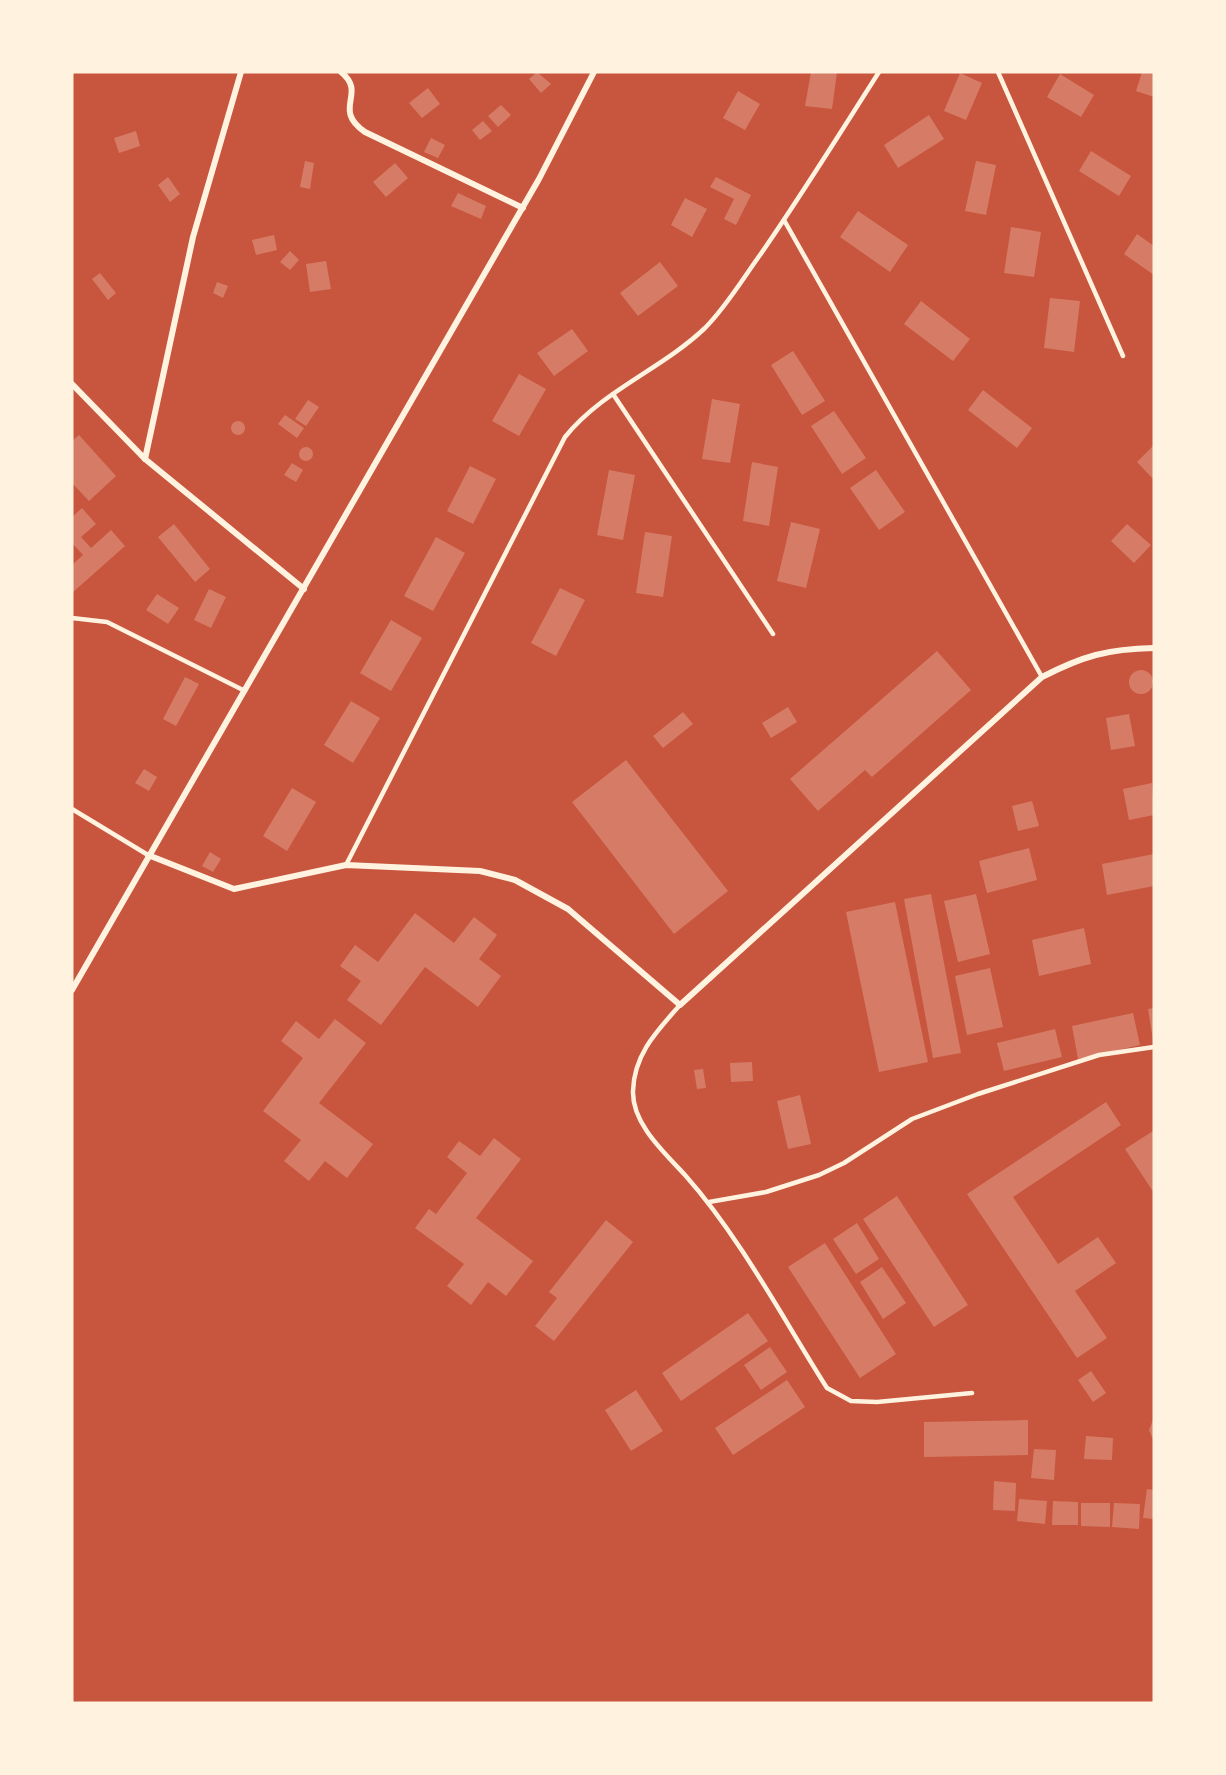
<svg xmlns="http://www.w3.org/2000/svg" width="1226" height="1775" viewBox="0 0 1226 1775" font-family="'DM Sans',sans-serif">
	<rect width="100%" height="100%" fill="#c8553d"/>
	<!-- building -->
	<g fill="#d67c66">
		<polygon points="537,72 551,84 541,93 529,79"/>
		<polygon points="811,72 837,72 832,109 805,106"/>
		<polygon points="1142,72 1154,72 1154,97 1136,91"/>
		<polygon points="960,73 982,83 966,120 944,111"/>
		<polygon points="1060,74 1094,95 1081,117 1047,97"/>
		<polygon points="428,88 440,104 422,118 409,103"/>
		<polygon points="738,91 760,104 745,130 723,118"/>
		<polygon points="501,105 511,115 498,127 488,116"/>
		<polygon points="929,115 944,139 898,168 884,145"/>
		<polygon points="483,121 492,131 480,140 472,130"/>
		<polygon points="136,131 140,146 119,153 114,138"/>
		<polygon points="431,138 445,145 438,158 424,152"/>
		<polygon points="1091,151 1131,176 1119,196 1079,171"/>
		<polygon points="305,161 314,163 310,189 300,187"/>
		<polygon points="976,161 996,165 986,215 965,211"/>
		<polygon points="395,163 408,178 386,197 373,182"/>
		<polygon points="168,177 180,194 170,202 158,185"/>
		<polygon points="716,177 751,195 736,225 724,219 734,199 710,187"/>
		<polygon points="458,193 486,206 481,219 451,206"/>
		<polygon points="685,198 707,209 692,237 671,225"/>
		<polygon points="858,211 908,245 890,272 840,237"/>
		<polygon points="1011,227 1041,232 1034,277 1004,273"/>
		<polygon points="1137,234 1154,246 1154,275 1124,254"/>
		<polygon points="274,235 277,250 256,255 252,240"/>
		<polygon points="290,251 299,260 290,270 280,262"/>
		<polygon points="326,261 331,289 310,292 306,264"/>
		<polygon points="660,262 678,286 638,316 620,293"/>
		<polygon points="100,273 116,293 108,300 92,279"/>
		<polygon points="217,282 228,286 223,298 213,293"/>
		<polygon points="1050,298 1080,301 1074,352 1044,348"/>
		<polygon points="921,301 970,339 953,361 904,324"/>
		<polygon points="572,329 588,351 554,376 537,353"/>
		<polygon points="793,351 825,401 802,415 771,365"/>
		<polygon points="519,374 546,389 519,436 492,421"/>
		<polygon points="983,390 1032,428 1017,448 968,410"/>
		<polygon points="712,399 740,404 730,463 702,459"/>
		<polygon points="308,400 319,407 306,426 295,419"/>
		<polygon points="834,411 866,458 842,474 811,426"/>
		<polygon points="285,415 304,428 297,438 278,424"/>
		<circle cx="238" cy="428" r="7"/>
		<polygon points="79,435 116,476 89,501 72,483 72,441"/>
		<polygon points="1154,445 1154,480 1137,462"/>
		<circle cx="306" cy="454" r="7"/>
		<polygon points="752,462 778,467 769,526 743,521"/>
		<polygon points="292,463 303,470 296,482 284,475"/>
		<polygon points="470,466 496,479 473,524 447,511"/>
		<polygon points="609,470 635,475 623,540 597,535"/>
		<polygon points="876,470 905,512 879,530 850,488"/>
		<polygon points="82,508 96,524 81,537 91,548 111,530 125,546 72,593 72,565 83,555 72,543 72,517"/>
		<polygon points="791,522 820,529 806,588 777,581"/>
		<polygon points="174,524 210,569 195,582 158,537"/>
		<polygon points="1127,524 1151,545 1134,563 1111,541"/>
		<polygon points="645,532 672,536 663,597 636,593"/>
		<polygon points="436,537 465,553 433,611 404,596"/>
		<polygon points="560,588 585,600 556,656 531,643"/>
		<polygon points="209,589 226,597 211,628 194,620"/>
		<polygon points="157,594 179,608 168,624 146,610"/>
		<polygon points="391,620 422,638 391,691 360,673"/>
		<polygon points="937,651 971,690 872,777 865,770 818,811 790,779"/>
		<circle cx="1141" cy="682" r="12"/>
		<polygon points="185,677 199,684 176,726 163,719"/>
		<polygon points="351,701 380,718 353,763 324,745"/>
		<polygon points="788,707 797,722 771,738 762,723"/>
		<polygon points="683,712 693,724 663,748 653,736"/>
		<polygon points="1129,714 1135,746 1111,750 1106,718"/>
		<polygon points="626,760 728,891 674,934 572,802"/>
		<polygon points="144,769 157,777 149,791 135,783"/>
		<polygon points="1152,783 1154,815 1129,820 1123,789"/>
		<polygon points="292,788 316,802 287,851 263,836"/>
		<polygon points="1032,801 1039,826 1018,831 1012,806"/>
		<polygon points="1029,848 1037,880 987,893 979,861"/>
		<polygon points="210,852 221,859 213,872 202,866"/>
		<polygon points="1154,854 1154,886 1107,895 1102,864"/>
		<polygon points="931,894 961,1053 933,1058 904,899"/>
		<polygon points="976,894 990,954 958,962 944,901"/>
		<polygon points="895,902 928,1062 879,1072 846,912"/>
		<polygon points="415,913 454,943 474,917 497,935 479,959 501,976 478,1007 425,967 381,1025 347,1000 361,981 340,966 355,945 378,962"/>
		<polygon points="1084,928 1091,964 1039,976 1032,940"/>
		<polygon points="990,968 1003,1027 967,1035 955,976"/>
		<polygon points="1154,1008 1154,1040 1153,1040 1148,1009"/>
		<polygon points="1133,1013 1140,1045 1078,1059 1072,1026"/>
		<polygon points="335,1019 366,1043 319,1103 373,1144 347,1178 325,1161 309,1181 284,1161 301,1140 263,1111 303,1058 281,1041 296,1021 319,1039"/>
		<polygon points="1055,1029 1062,1057 1004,1071 997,1043"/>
		<polygon points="752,1062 753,1081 731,1082 730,1063"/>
		<polygon points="703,1069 706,1088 697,1089 694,1070"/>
		<polygon points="800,1095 811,1144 788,1149 777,1101"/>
		<polygon points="1106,1102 1121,1125 1013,1197 1058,1264 1098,1237 1116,1263 1075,1291 1107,1338 1077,1358 967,1194"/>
		<polygon points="1153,1131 1154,1133 1154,1193 1125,1149"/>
		<polygon points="494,1138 521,1159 476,1218 533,1261 506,1296 488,1282 471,1305 447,1286 464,1264 415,1228 429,1209 436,1214 467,1173 447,1157 459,1141 480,1156"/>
		<polygon points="897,1196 968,1305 934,1327 863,1219"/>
		<polygon points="606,1220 633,1242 554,1341 535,1326 557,1298 549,1292"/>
		<polygon points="857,1223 879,1259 856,1274 833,1239"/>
		<polygon points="825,1243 896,1354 860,1378 788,1267"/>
		<polygon points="882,1267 906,1303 883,1319 860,1282"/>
		<polygon points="748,1313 768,1341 681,1401 662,1373"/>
		<polygon points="770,1347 787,1372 761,1390 744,1365"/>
		<polygon points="1091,1371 1106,1393 1093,1402 1078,1380"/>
		<polygon points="787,1380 805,1407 733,1455 715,1428"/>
		<polygon points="636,1390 663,1431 631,1451 605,1410"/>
		<polygon points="1154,1417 1154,1442 1149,1430"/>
		<polygon points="1028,1420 1028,1455 924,1457 924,1422"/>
		<polygon points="1086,1436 1113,1438 1112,1460 1084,1459"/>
		<polygon points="1034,1449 1056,1450 1054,1480 1031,1478"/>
		<polygon points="994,1481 1016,1483 1015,1511 993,1510"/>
		<polygon points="1147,1489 1154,1490 1154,1519 1143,1518"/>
		<polygon points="1019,1499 1047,1501 1045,1524 1017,1521"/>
		<polygon points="1053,1501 1078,1502 1078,1525 1052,1525"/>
		<polygon points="1081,1503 1110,1503 1110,1527 1081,1526"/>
		<polygon points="1114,1503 1140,1504 1139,1529 1112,1527"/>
	</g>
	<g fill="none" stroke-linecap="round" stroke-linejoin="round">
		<!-- service -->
		<g stroke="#fff3e0" stroke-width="4.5">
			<polyline points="998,72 1123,356"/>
			<polyline points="784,220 1042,677"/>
			<polyline points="613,394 773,634"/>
			<polyline points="72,618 107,622 245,691"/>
			<polyline points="72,809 148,855"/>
			<path d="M 346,865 L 565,437 C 603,390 662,369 705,328 C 726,307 742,280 760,255 C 801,196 840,133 879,72"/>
			<path d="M 680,1005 C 657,1031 634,1054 633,1091 C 632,1124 665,1153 685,1175 C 740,1237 782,1317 827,1388 L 851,1401 L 877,1402 L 972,1393"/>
			<polyline points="709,1202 766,1192 819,1175 844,1163 912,1119 978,1094 1099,1055 1154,1047"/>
		</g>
		<!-- minor -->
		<g stroke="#fff3e0" stroke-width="6">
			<path d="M 341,72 C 368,94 331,108 365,132 L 523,208"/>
			<polyline points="72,384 145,459 304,589"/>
			<polyline points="145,459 193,237 241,72"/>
			<path d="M 148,855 L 234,889 L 346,865 L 480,871 L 515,880 L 568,909 L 680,1005 L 1042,677 C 1083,656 1107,649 1154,648"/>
			<polyline points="72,990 539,179 594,72"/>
		</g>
	</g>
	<!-- border -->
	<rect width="1226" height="1775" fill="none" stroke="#fff3e0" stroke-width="147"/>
</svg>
